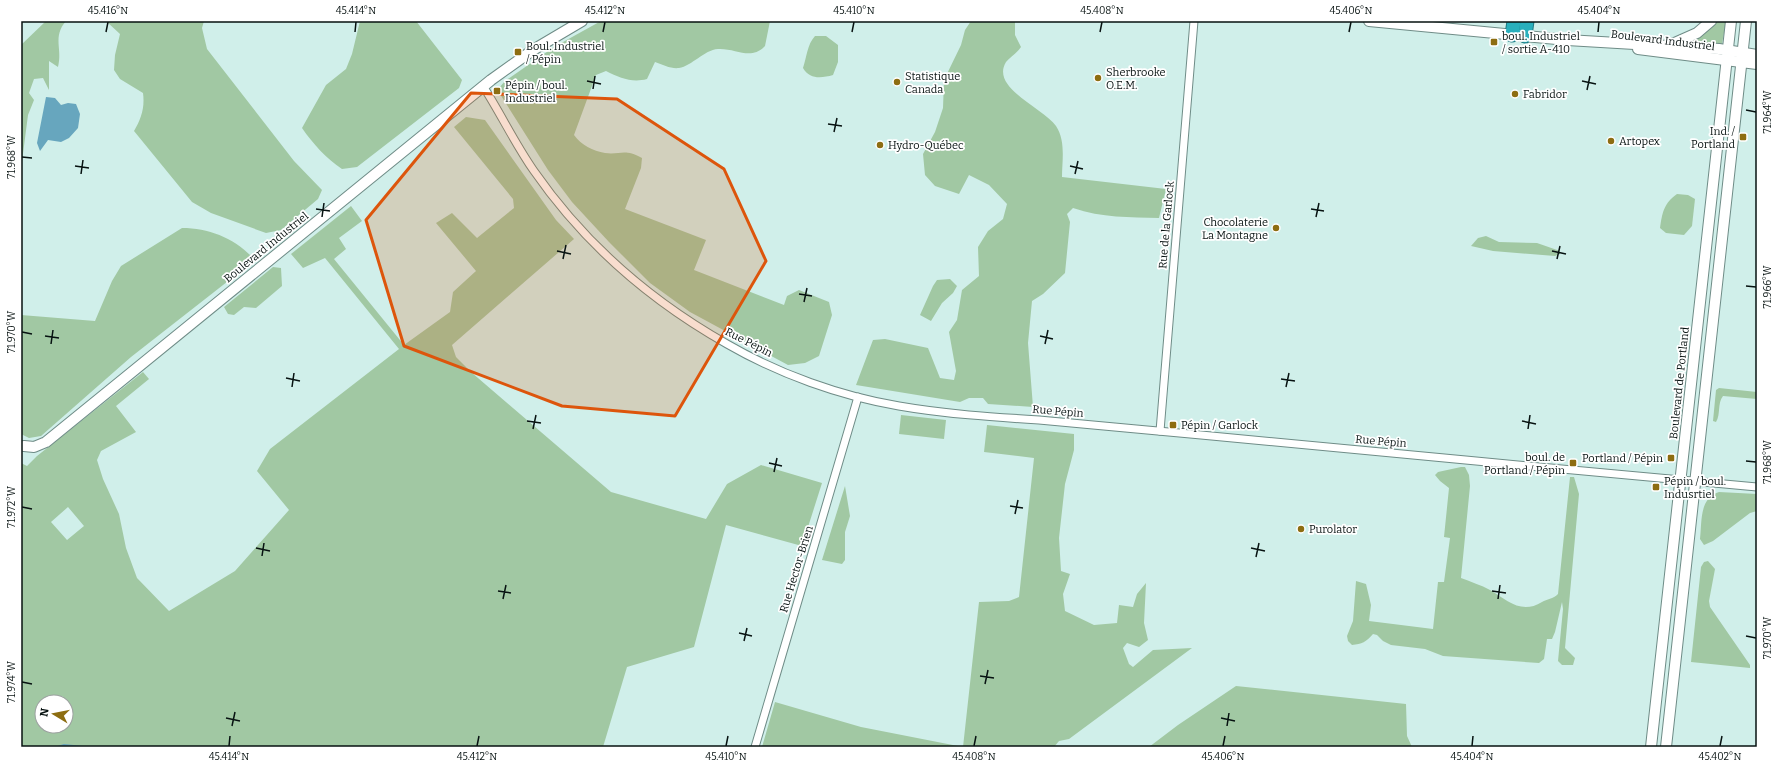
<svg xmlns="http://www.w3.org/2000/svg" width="1778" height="768" viewBox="0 0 1778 768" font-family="Bitter,serif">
	<rect width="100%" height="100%" fill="#d0efea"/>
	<!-- green -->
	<g fill="#a1c8a3" fill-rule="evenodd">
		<path d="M 46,21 L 66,21 C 52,37 63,49 58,67 L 49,61 L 49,90 L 43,78 L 34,79 L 29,93 L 34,100 L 28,115 L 21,169 L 21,45 Z"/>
		<path d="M 106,21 L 204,21 L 202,28 L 207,49 L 294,161 L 322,190 L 318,199 L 281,230 L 266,233 L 211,213 L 192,202 L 134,131 C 141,119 145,108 143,93 L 120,79 L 114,70 L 115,55 L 120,34 Z"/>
		<path d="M 360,21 L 416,21 L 462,80 L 459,88 L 357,167 L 342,169 C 326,158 313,144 302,128 L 326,85 L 346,69 L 352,54 Z"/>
		<path d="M 601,21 L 770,21 L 765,46 C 751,61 736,48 718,49 C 704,50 692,66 679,68 C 671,69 663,65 655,62 L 647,79 C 632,83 620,78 606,71 L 596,75 L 574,135 C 581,145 593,151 605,153 C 621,155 624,148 642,158 L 641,168 L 625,209 L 706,240 L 694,270 L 784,305 L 787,296 L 799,290 L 829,302 L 832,315 L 819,356 L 805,363 L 788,365 L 690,312 L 650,283 L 609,242 L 572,202 L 548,170 L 500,94 L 499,88 L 505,81 L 554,47 Z"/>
		<path d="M 971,21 L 1015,21 L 1015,35 L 1021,47 C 1017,53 1010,57 1006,62 C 990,88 1044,108 1056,126 C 1066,141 1062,161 1062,177 L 1166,189 L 1159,218 C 1130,217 1102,218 1073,208 L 1067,214 L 1070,222 L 1065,273 L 1043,294 L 1032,301 L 1028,343 L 1033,407 L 988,404 L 983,398 L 969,398 L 960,402 L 856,385 L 873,340 L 885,339 L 928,348 L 940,378 L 954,380 L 956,371 L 949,332 L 957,320 L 962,290 L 979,276 L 978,247 L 988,231 L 1003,219 L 1007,204 L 989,185 L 969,175 L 959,194 L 935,186 L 925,175 L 923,154 L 935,132 L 943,108 L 944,80 L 961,45 L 965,30 Z"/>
		<polygon points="1716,21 1726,21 1722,44 1695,41 1694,39"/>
		<path d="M 815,36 L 826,36 L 838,45 L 838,62 L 833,75 C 822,78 810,80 803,68 C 807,56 807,45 815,36 Z"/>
		<path d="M 466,117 L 485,120 L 556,220 L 574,239 L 452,345 L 456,357 L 471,372 L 611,492 L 706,519 L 727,484 L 761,465 L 822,483 L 802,546 L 726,525 L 694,647 L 627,667 L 603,747 L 21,747 L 21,463 L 27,466 L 37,456 L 143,372 L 149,379 L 116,406 L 136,432 L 101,451 L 97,460 L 103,479 L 119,514 L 126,548 L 137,578 L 169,611 L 235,571 L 289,510 L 257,471 L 270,449 L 399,349 L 325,258 L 303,268 L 291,254 L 351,206 L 362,221 L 339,238 L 346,249 L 334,259 L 404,345 L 450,312 L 453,292 L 476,271 L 436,223 L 452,213 L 477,238 L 514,208 L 513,199 L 454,127 ZM 68,507 L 84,526 L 67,540 L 51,522 ZM 42,702 L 66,702 L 66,726 L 42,726 Z"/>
		<path d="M 1677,194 L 1688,195 L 1695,199 L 1692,226 L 1684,235 L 1666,233 L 1660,228 C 1662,213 1664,203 1677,194 Z"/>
		<path d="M 182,228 C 210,228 236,239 255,260 L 131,357 L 41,436 L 29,438 L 21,434 L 21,315 L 95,321 L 112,281 L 121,266 Z"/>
		<polygon points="1486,236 1499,242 1537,243 1560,251 1560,254 1555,256 1493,251 1471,246 1478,238"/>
		<polygon points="273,267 281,268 282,286 256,308 244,307 234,315 228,314 224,307"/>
		<polygon points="950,279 957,286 953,293 942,303 931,321 920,315 933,286 937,280"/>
		<path d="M 1719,388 L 1757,392 L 1757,399 L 1723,396 C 1717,404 1721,414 1716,422 L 1713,421 L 1716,390 Z"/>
		<polygon points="901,415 946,420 944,439 899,434"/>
		<polygon points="987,425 1074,434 1074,450 1065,484 1059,538 1061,571 1070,574 1063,594 1065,611 1094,625 1117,623 1119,605 1133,607 1137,594 1146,583 1144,623 1148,640 1139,647 1127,643 1123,648 1129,664 1133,667 1153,650 1192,648 1069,739 1059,741 1054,747 762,747 775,702 861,727 963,747 979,602 1009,601 1019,597 1034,458 984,452"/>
		<path d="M 1461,467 L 1465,467 L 1469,475 L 1470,486 L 1461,578 C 1471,582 1481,585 1490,590 C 1507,600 1521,615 1542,602 C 1547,599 1553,599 1558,594 L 1570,477 L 1574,477 L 1579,494 L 1565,648 L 1575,658 L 1573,665 L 1562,665 L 1558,661 L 1563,609 L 1562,602 L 1555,632 L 1552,639 L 1547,639 L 1544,659 L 1539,663 L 1443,656 L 1425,649 L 1391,645 L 1383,641 L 1377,635 L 1373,634 C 1366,642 1362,644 1352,645 L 1348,641 L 1347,636 L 1353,621 L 1356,581 L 1366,584 L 1371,605 L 1369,621 L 1433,629 L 1438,582 L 1444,582 L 1450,538 L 1444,537 L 1449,488 L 1440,481 L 1435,475 L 1438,472 Z"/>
		<polygon points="845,486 850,516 845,532 845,560 842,564 822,560"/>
		<path d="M 1719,492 L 1757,494 L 1757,511 L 1750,513 L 1713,541 L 1704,545 L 1700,539 C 1702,522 1699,498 1719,492 Z"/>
		<polygon points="1708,561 1715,569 1709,601 1710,607 1750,665 1750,668 1691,662 1701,567 1704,562"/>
		<polygon points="1236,686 1406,704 1407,736 1412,747 1149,747 1178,725"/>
	</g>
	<!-- water -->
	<polygon fill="#67a6be" points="46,97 55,98 61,105 68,103 76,104 80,114 78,128 69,138 61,142 48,140 40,151 37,143"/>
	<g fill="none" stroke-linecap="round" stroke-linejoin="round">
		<!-- stream -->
		<polyline stroke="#67a6be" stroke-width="2" points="58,747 64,745 83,747"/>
		<defs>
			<g id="street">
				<path d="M 483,86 C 501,114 515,144 534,171 C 584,243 651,301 727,344 C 779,374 840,396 899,406 C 945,414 992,417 1039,420 C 1093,425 1147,430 1201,435 C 1386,452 1572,471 1757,487"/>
				<polyline points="1160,431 1194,21"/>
				<polyline points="755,747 858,397"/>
			</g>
			<g id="secondary">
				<polyline points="1369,21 1567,40 1719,49 1757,55"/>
				<polyline points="1670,45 1697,33 1711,21"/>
				<polyline points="1638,49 1757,64"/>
				<polyline points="24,446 34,447 46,442 491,80 533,50 582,21"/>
				<polyline points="1651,747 1731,21"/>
				<polyline points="1666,747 1746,21"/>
			</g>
			<g id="highway">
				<polyline points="1512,35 1514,21"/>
				<polyline points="1525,36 1527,21"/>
			</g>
		</defs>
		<!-- street casing -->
		<use href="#street" stroke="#6f8c87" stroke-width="9"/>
		<!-- secondary casing -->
		<use href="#secondary" stroke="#6f8c87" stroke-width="12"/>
		<!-- highway casing -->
		<use href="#highway" stroke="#1d7880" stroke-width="15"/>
		<!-- street -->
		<use href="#street" stroke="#fff" stroke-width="7"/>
		<!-- secondary -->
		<use href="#secondary" stroke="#fff" stroke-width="10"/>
		<!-- highway -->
		<use href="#highway" stroke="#29afbc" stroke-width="13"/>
	</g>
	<!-- marked area -->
	<path fill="#dd550c" fill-opacity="0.2" stroke="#dd550c" stroke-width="3" stroke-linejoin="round" d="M 471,93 L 617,99 L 724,169 L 766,261 L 675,416 L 562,406 L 404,346 L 366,220 Z"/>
	<!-- ticks -->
	<path fill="none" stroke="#071211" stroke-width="1.5" d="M 106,32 L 108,22M 355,32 L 356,22M 603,32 L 605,22M 852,32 L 854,22M 1100,32 L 1102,22M 1349,32 L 1351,22M 1598,32 L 1599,22M 587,81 L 601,84M 1582,81 L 1596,84M 593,89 L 595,76M 1587,90 L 1590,76M 1746,110 L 1756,112M 828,124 L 842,126M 834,132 L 837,118M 22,157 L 32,158M 75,166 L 89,168M 1070,166 L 1083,169M 81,174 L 83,160M 1075,174 L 1078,161M 316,209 L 330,211M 1311,209 L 1324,211M 322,217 L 324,203M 1316,217 L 1319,203M 557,251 L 571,254M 1552,251 L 1566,254M 563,259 L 566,245M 1557,259 L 1560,246M 1746,286 L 1756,287M 799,294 L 812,296M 804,302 L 807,288M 22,332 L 32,334M 45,336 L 59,338M 1040,336 L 1053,339M 51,344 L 53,330M 1045,344 L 1048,330M 286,378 L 300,381M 1281,379 L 1295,381M 292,387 L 294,373M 1286,387 L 1289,373M 527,421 L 541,423M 1522,421 L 1536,424M 533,429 L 536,415M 1528,429 L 1530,415M 1746,461 L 1756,462M 769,463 L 782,466M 774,472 L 777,458M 1010,506 L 1023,508M 22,507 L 32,509M 1015,514 L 1018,500M 256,548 L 270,551M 1251,548 L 1265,551M 262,556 L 264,543M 1256,557 L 1259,543M 498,591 L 511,593M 1492,591 L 1506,593M 503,599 L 506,585M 1498,599 L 1500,585M 739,633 L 752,636M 1746,636 L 1756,638M 744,641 L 747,628M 980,676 L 994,678M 22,682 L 32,684M 985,684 L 988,670M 226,718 L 240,721M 1221,718 L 1235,721M 232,726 L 235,712M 1227,726 L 1229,713M 229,746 L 230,736M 477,746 L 479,736M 726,746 L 728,736M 974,746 L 976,736M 1223,746 L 1225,736M 1472,746 L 1473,736M 1720,746 L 1722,736"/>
	<!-- markers -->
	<g fill="#8d6d11" stroke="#fff" stroke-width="1.5">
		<rect x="1490" y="38" width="8" height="8" rx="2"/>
		<rect x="514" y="48" width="8" height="8" rx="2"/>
		<circle cx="1098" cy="78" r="4"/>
		<circle cx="897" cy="82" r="4"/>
		<rect x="493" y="87" width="8" height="8" rx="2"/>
		<circle cx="1515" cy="94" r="4"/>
		<rect x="1739" y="133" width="8" height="8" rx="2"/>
		<circle cx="1611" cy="141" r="4"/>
		<circle cx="880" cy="145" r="4"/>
		<circle cx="1276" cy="228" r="4"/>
		<rect x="1169" y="421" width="8" height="8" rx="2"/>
		<rect x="1667" y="454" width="8" height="8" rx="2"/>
		<rect x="1569" y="459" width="8" height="8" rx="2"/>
		<rect x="1652" y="483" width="8" height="8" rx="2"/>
		<circle cx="1301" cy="529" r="4"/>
	</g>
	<g text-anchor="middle" stroke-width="3.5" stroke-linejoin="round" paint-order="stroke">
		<!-- poi labels -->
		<g font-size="11" fill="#071211" stroke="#fff" text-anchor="start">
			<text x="1502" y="40">boul. Industriel<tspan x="1502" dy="13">/ sortie A-410</tspan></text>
			<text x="526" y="50">Boul. Industriel<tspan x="526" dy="13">/ Pépin</tspan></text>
			<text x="1106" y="76">Sherbrooke<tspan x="1106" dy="13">O.E.M.</tspan></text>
			<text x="905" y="80">Statistique<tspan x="905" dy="13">Canada</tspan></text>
			<text x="505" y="89">Pépin / boul.<tspan x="505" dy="13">Industriel</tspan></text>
			<text x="1523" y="98">Fabridor</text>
			<text x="1735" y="135" text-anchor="end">Ind. /<tspan x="1735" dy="13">Portland</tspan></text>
			<text x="1619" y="145">Artopex</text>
			<text x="888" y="149">Hydro-Québec</text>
			<text x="1268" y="226" text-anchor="end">Chocolaterie<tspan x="1268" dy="13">La Montagne</tspan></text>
			<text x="1181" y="429">Pépin / Garlock</text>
			<text x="1565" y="461" text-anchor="end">boul. de<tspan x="1565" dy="13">Portland / Pépin</tspan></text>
			<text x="1663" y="462" text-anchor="end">Portland / Pépin</text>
			<text x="1664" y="485">Pépin / boul.<tspan x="1664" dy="13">Indusrtiel</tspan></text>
			<text x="1309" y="533">Purolator</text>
		</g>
		<!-- street labels -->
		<g font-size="11" fill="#071211" stroke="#fff">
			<text transform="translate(1663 40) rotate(7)" y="4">Boulevard Industriel</text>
			<text transform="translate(1166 225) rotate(-85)" y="4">Rue de la Garlock</text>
			<text transform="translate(266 247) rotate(-39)" y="4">Boulevard Industriel</text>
			<text transform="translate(749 342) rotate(27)" y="4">Rue Pépin</text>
			<text transform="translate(1679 383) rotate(-84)" y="4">Boulevard de Portland</text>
			<text transform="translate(1058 411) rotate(5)" y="4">Rue Pépin</text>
			<text transform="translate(1381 441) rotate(5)" y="4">Rue Pépin</text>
			<text transform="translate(796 569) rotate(-73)" y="4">Rue Hector-Brien</text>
		</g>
	</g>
	<!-- border -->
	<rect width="1778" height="768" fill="none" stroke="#ffffff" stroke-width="44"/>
	<!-- north arrow -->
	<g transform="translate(54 714) rotate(280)"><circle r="19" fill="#ffffff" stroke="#9ca0a0"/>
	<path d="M0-3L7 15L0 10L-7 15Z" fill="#8d6d11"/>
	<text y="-6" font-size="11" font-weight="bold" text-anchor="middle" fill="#071211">N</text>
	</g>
	<rect x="22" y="22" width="1734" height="724" fill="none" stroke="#071211" stroke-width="1.5"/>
	<g font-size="10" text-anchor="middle" fill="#071211">
		<text x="108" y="14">45.416°N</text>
		<text x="356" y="14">45.414°N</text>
		<text x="605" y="14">45.412°N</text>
		<text x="854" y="14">45.410°N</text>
		<text x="1102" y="14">45.408°N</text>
		<text x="1351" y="14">45.406°N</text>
		<text x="1599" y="14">45.404°N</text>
		<text transform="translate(1767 112) rotate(-90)" y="4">71.964°W</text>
		<text transform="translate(11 157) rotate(-90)" y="4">71.968°W</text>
		<text transform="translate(1767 287) rotate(-90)" y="4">71.966°W</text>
		<text transform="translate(11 332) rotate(-90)" y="4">71.970°W</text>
		<text transform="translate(1767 462) rotate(-90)" y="4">71.968°W</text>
		<text transform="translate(11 507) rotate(-90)" y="4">71.972°W</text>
		<text transform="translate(1767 638) rotate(-90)" y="4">71.970°W</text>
		<text transform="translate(11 682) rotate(-90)" y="4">71.974°W</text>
		<text x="229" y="760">45.414°N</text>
		<text x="477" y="760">45.412°N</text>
		<text x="726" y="760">45.410°N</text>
		<text x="974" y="760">45.408°N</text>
		<text x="1223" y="760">45.406°N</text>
		<text x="1472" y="760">45.404°N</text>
		<text x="1720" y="760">45.402°N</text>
	</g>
</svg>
